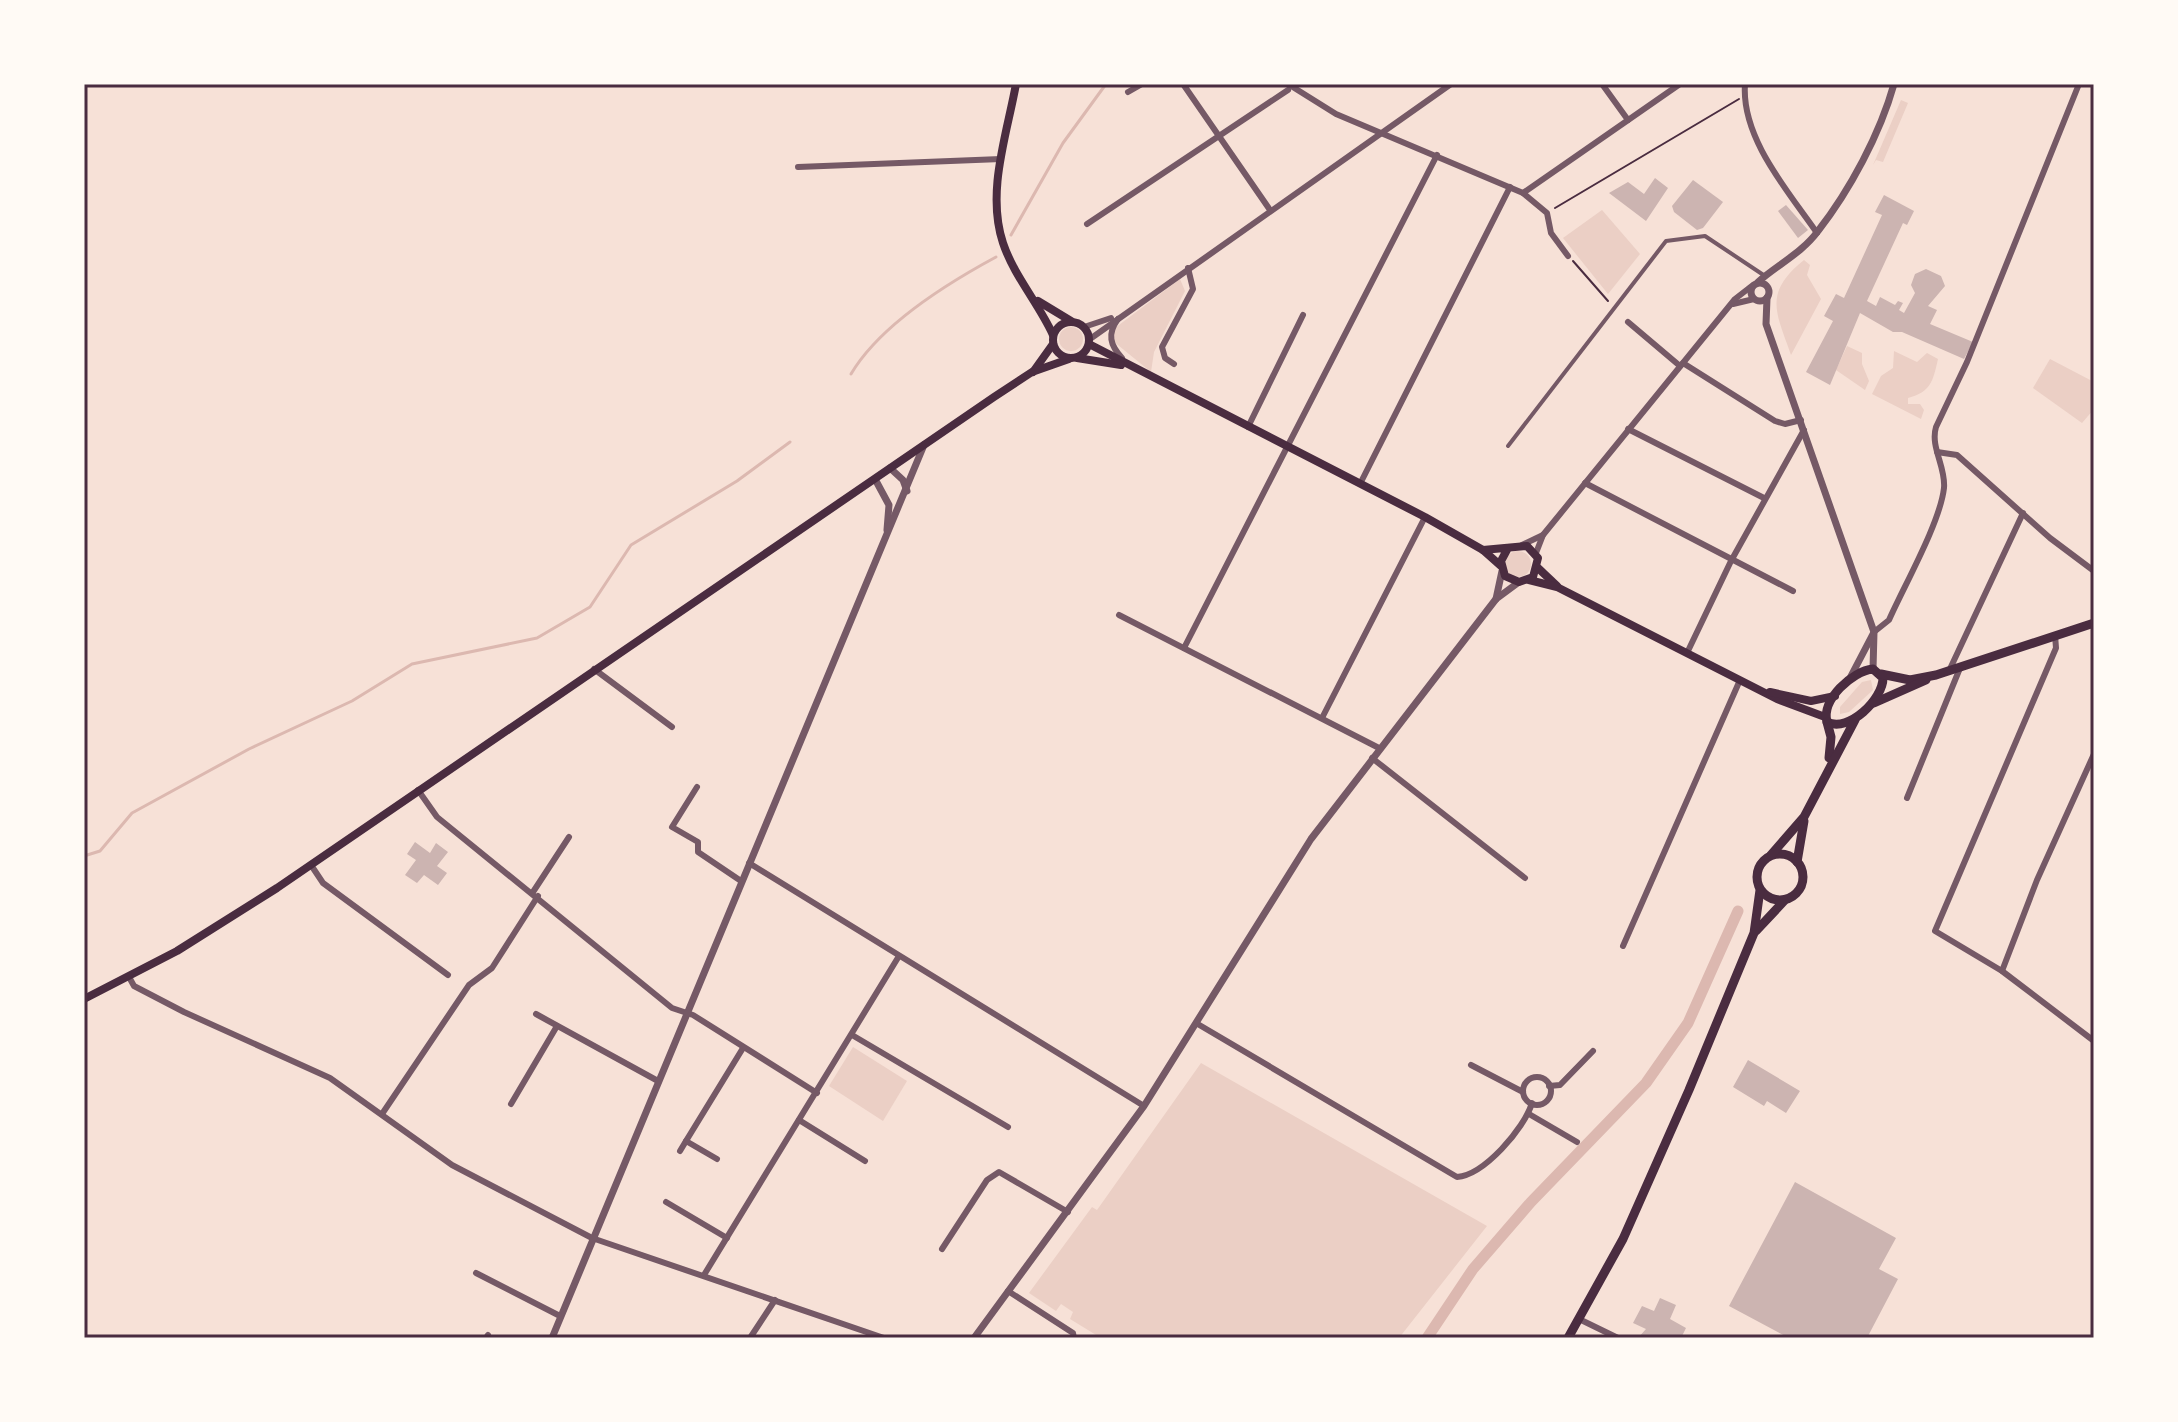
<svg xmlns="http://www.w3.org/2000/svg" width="2178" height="1422" viewBox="0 0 2178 1422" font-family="'Asap Condensed',sans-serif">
	<rect width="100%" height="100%" fill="#f7e1d7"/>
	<!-- green -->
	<g fill="#ebcfc5">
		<polygon points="1901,100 1908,103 1883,162 1876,160 1873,165"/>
		<polygon points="1602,210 1640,254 1608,294 1563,238"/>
		<path d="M 1804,260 L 1810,265 L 1807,275 L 1821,299 L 1791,355 C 1776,312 1763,293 1804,260 Z"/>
		<polygon points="1180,279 1185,291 1154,352 1151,372 1113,341 1115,328"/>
		<circle cx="1071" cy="339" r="12"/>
		<polygon points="1847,346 1862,353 1862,364 1869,381 1865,390 1836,370"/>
		<path d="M 1894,351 L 1917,362 L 1927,353 L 1938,359 C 1933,381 1931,392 1908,398 L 1908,404 L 1920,404 L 1924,410 L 1921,419 L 1872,394 L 1881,376 L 1893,368 Z"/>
		<polygon points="2050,359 2094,382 2094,409 2082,423 2033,388"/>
		<circle cx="1518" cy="564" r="13"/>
		<polygon points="1871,680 1873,690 1849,712 1840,714 1840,707 1862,682"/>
		<polygon points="853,1047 907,1081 883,1121 829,1086"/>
		<polygon points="1201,1063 1487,1226 1399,1338 1101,1338 1070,1319 1073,1312 1061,1304 1056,1311 1029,1293 1092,1207 1097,1210"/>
	</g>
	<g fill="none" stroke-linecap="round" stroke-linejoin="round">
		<!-- stream -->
		<g stroke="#dcb8b0" stroke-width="3">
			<polyline points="1011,235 1063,143 1106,84"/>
			<path d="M 851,374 C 880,325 946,284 996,257"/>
			<polyline points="84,856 100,851 132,813 249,749 352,701 412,664 537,638 590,607 631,545 737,481 790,442"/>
		</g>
		<!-- canal -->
		<polyline stroke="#dcb8b0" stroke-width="11" points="1427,1338 1473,1269 1531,1202 1646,1083 1688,1023 1738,911"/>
	</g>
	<!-- building -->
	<g fill="#ccb4b1">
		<polygon points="1655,178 1668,188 1646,221 1609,193 1628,182 1644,194"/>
		<polygon points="1693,180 1723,202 1703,228 1697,230 1674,212 1672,206"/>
		<polygon points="1884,195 1914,211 1907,225 1903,223 1867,301 1876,306 1880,297 1895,305 1898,301 1903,303 1899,310 1904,313 1915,293 1911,285 1915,274 1926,269 1941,276 1945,286 1928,306 1937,310 1930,324 1973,342 1964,359 1902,332 1893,332 1860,313 1830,385 1806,372 1833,321 1824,316 1836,294 1844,298 1882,215 1875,212"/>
		<polygon points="1786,205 1808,230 1798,238 1778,211"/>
		<polygon points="415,842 430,853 436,843 448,852 437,866 447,873 438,885 424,875 417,883 405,875 416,860 407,854"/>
		<polygon points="1748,1060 1800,1091 1786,1113 1767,1101 1764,1106 1733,1087"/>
		<polygon points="1795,1182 1896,1238 1879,1269 1898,1279 1867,1338 1789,1338 1729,1306"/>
		<polygon points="1660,1298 1676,1305 1670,1319 1686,1328 1681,1338 1638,1338 1646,1329 1633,1323 1642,1306 1654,1311"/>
	</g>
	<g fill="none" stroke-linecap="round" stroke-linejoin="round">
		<!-- path -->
		<g stroke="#4a2c40" stroke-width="2">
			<polyline points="1555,208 1739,99"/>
			<polyline points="1573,261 1608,301"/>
		</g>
		<!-- pedestrian -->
		<polyline stroke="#755966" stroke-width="4" points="1508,446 1666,241 1705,236 1765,276"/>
		<!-- minor -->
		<g stroke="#755966" stroke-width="6">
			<polyline points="1183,84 1270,210"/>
			<polyline points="1288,84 1336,114 1523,193 1547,213 1551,233 1568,256"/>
			<polyline points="1602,84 1628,120"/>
			<path d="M 1745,84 C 1741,138 1788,191 1817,233"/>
			<polyline points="1128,92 1142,84"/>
			<polyline points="798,167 1001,159"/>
			<polyline points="1523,193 1680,84"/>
			<polyline points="1087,224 1288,90"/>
			<polyline points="1733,304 1754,299"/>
			<path d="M 1118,319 C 1107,334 1110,345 1122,358"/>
			<polyline points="1628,322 1680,366"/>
			<polyline points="1084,327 1111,318"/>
			<polyline points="1090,339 1451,84"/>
			<polyline points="1683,363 1775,421 1785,424 1801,420"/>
			<polyline points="1174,364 1165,358 1162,347 1193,289 1188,268"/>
			<polyline points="1248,427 1303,315"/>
			<polyline points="1628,429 1764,498"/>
			<polyline points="1937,452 1957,455 2050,538 2094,571"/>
			<polyline points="1585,483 1793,591"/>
			<polyline points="1360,484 1510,187"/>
			<polyline points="1522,545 1543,535"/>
			<polyline points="1536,553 1543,535 1735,299 1753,285"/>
			<polyline points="1119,615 1379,748"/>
			<path d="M 1874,632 L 1889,620 C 1904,586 1940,523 1944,488 C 1946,467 1930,447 1936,427 L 1967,362 L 2079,84"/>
			<polyline points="2055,635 2056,648 1935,931 2002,971 2094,1041"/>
			<polyline points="1184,648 1437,155"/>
			<polyline points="1687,653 1731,561 1804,430"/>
			<polyline points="594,669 672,727"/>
			<polyline points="1949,671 2023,513"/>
			<polyline points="1322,718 1425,517"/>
			<polyline points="1372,758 1525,878"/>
			<polyline points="697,787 672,827 698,842 698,852 741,881"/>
			<polyline points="418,790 437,817 672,1008 693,1015 817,1093"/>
			<polyline points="1907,798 1960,668"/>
			<polyline points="749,863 1144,1106"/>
			<polyline points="311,865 323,883 448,975"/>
			<polyline points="533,892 569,837"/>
			<polyline points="1623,946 1740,680"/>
			<polyline points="2002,971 2037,880 2094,754"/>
			<polyline points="129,977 134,986 184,1012 330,1078 452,1165 592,1238 884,1338"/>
			<polyline points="536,1014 658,1081"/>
			<path d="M 1196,1023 L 1457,1177 C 1484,1175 1524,1129 1532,1103"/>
			<polyline points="852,1035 1008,1127"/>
			<polyline points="1471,1065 1523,1092"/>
			<circle cx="1537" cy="1091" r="14"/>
			<polyline points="1549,1086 1560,1085 1593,1051"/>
			<polyline points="511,1104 557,1026"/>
			<polyline points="382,1114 469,985 492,968 538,896"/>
			<polyline points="1529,1114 1577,1142"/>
			<polyline points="799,1120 865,1161"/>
			<polyline points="686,1141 743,1048"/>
			<polyline points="680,1151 686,1141 717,1159"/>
			<polyline points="666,1202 727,1238"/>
			<polyline points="942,1249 987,1180 999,1172 1068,1212"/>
			<polyline points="476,1273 560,1316"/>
			<polyline points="704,1275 899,956"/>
			<polyline points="1008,1291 1073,1333 1074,1338"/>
			<polyline points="1579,1319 1618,1338"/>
			<polyline points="486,1338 488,1335"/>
			<polyline points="750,1338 775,1300"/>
		</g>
		<!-- tertiary -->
		<g stroke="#755966" stroke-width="7">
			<path d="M 1758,282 C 1777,265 1802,253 1818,231 C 1850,190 1880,134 1894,84"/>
			<circle cx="1760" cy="292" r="9"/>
			<polyline points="1767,298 1766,324 1874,632 1873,669"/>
			<polyline points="890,468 903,480 907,491"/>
			<polyline points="875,479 889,505 887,530"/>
			<polyline points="1496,599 1502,571"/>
			<polyline points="1850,678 1873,634"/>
			<polyline points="552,1338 924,445"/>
			<polyline points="974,1338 1144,1106 1311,839 1496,599 1519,582"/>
		</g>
		<!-- secondary -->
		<g stroke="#4a2c40" stroke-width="8">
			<path d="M 1016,84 C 1007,134 986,192 1003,243 C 1014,276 1039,304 1053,335"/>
			<polyline points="1038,301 1071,321"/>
			<circle cx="1071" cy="340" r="18"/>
			<polyline points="1089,344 1425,517 1483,550 1501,566"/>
			<polyline points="1077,358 1121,365"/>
			<polyline points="1033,372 1053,344"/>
			<polyline points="1483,550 1527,546 1538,558 1533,577 1519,582 1505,576 1501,561 1508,548"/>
			<polyline points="1538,568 1557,586"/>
			<polyline points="1529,580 1557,587 1777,699 1825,717"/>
			<polyline points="1770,692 1811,701 1835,696"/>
			<polyline points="84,999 177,951 277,888 994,397 1032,372 1069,359"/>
		</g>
		<!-- primary -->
		<g stroke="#4a2c40" stroke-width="9">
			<path d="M 1873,669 L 1883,678 C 1883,699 1849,733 1827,722 C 1821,700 1852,671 1873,669 Z"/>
			<polyline points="1881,674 1910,680 1936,675 2094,623"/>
			<polyline points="1874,703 1926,680"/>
			<polyline points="1827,722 1831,737 1829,758"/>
			<circle cx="1780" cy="877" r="23"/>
			<polyline points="1771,855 1804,817 1855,720"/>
			<polyline points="1797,862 1804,821"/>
			<polyline points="1756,931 1784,901"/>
			<polyline points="1568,1338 1623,1239 1689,1090 1754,933 1760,890"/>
		</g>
	</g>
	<!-- border -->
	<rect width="2178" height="1422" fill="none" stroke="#fffaf5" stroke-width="172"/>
	<rect x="86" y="86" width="2006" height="1250" fill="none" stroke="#4a2c40" stroke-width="3"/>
</svg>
